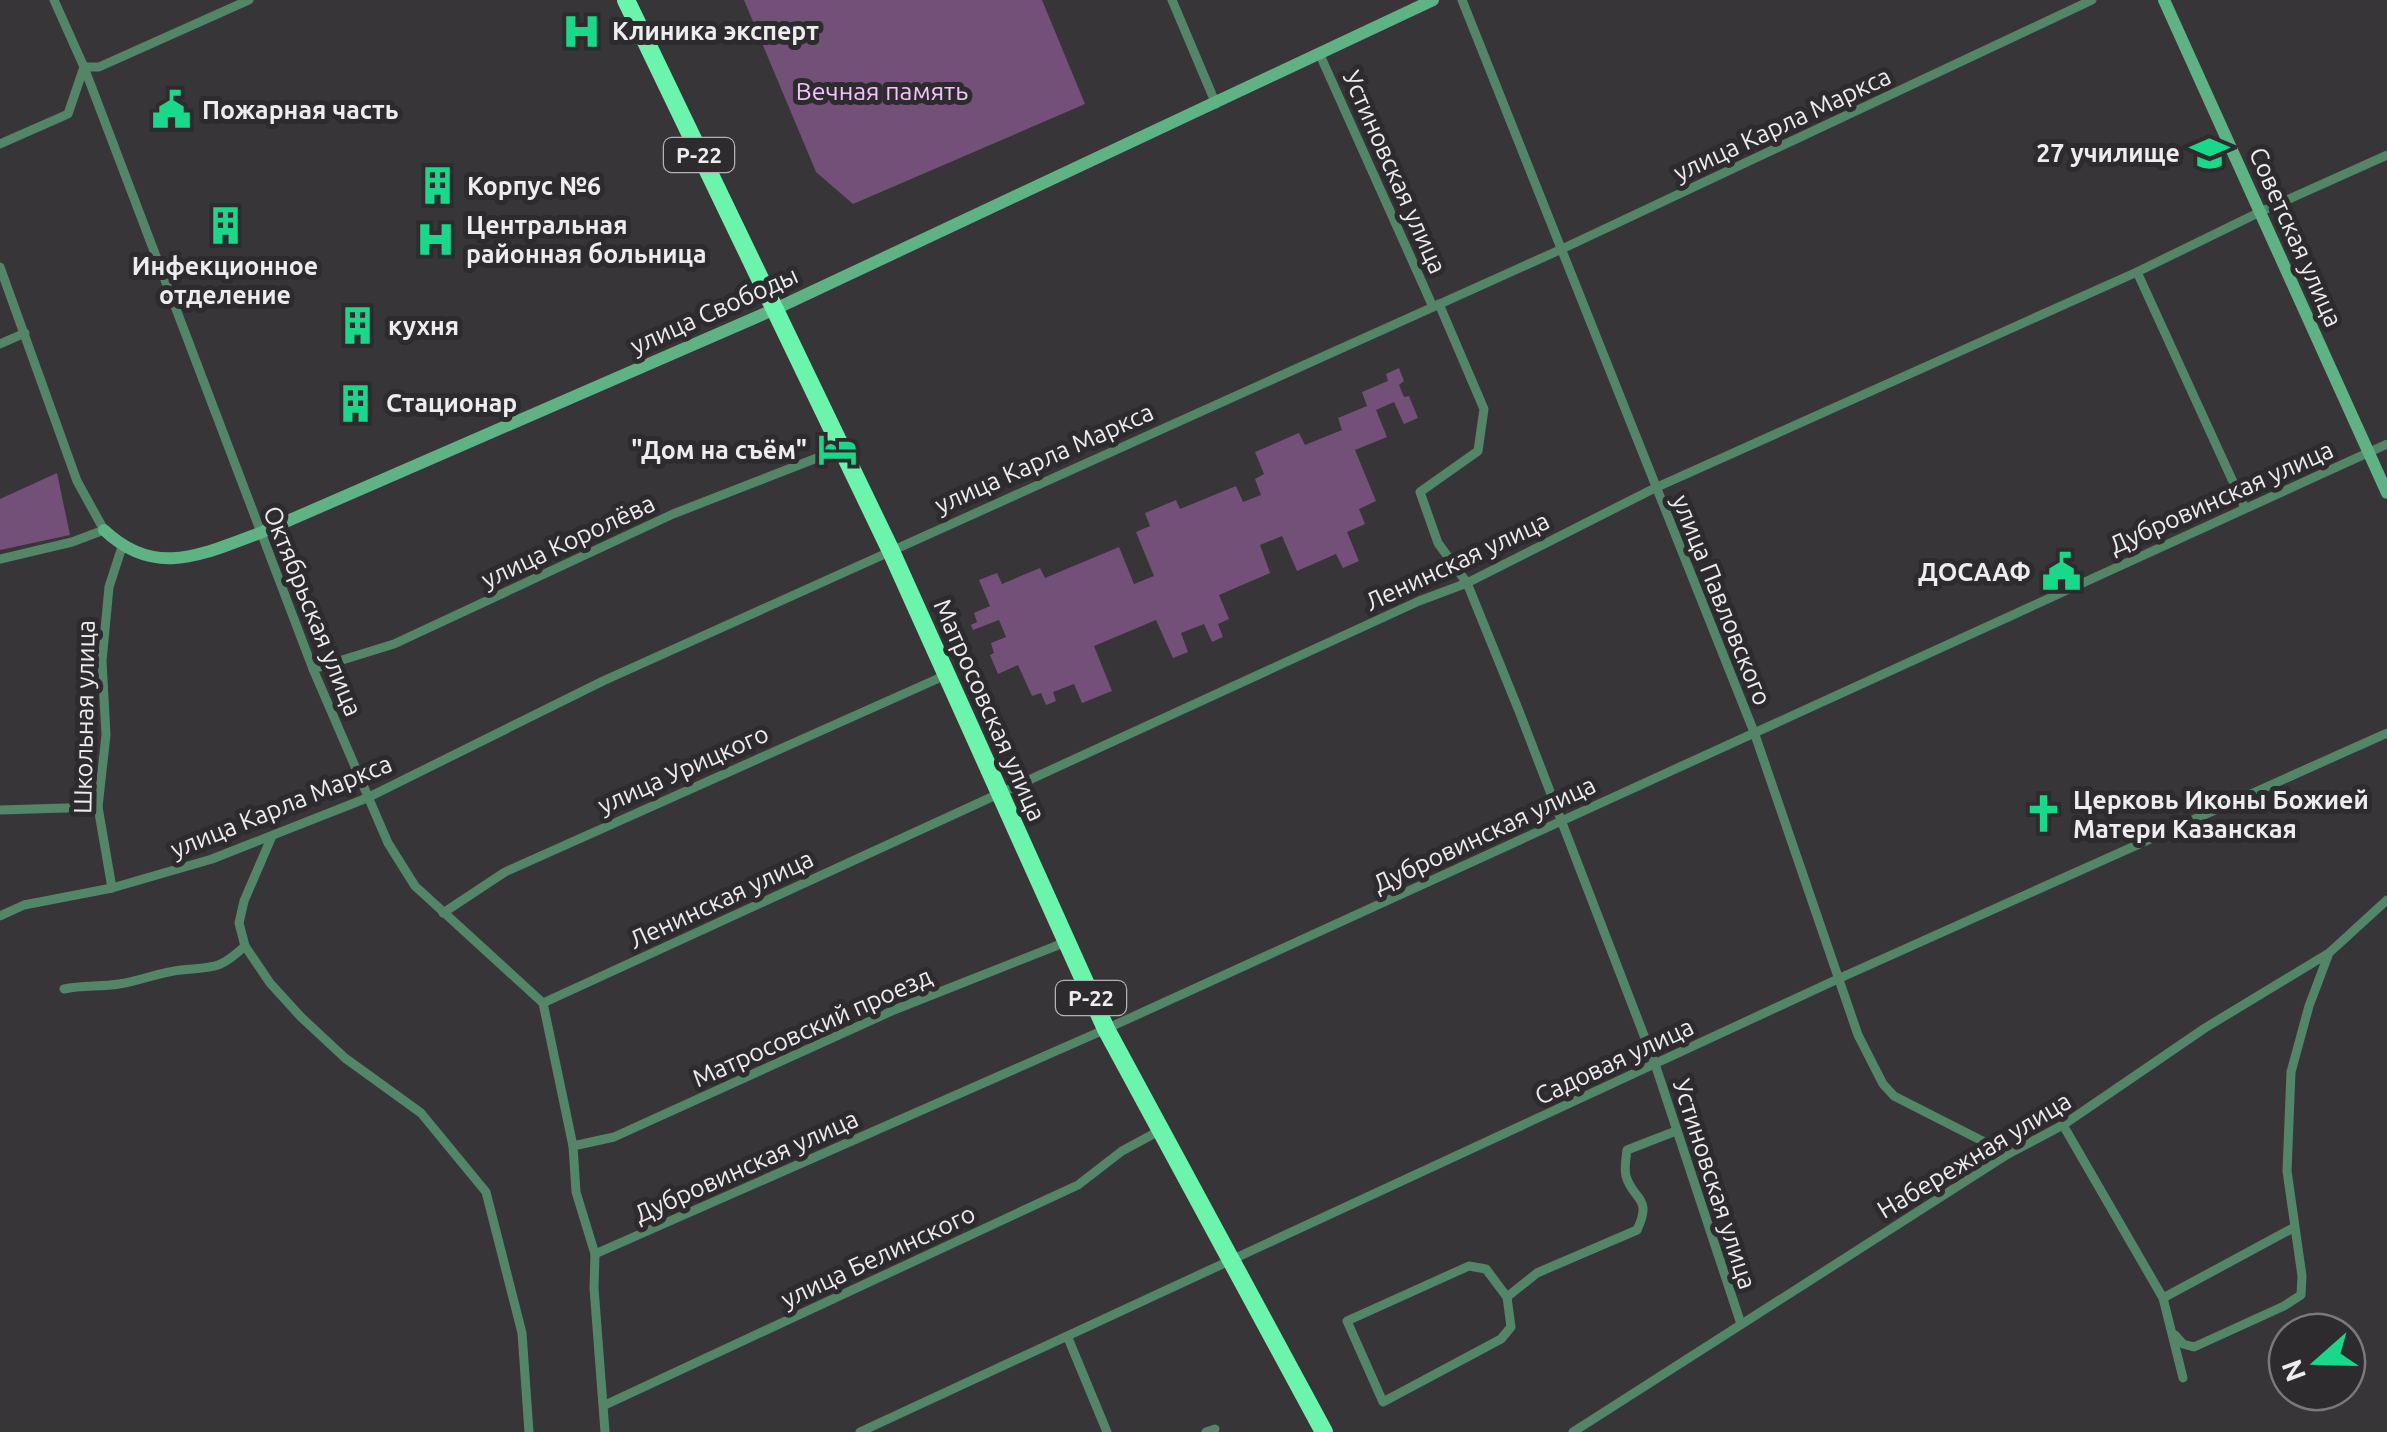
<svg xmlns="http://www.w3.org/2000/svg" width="2387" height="1432" viewBox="0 0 2387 1432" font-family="Ubuntu,sans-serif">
	<rect width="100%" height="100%" fill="#383538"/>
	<!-- green -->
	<g fill="#735078">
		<polygon points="744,0 1042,0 1085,104 853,204 816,172"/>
		<polygon points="1399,368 1404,381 1399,385 1404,397 1409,396 1418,418 1404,424 1394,402 1376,410 1387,437 1355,450 1376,501 1359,509 1365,524 1347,532 1359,561 1343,568 1336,554 1297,571 1282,536 1260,545 1270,573 1219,595 1229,619 1218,624 1223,637 1212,642 1204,624 1181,633 1188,652 1173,658 1156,620 1094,646 1112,691 1082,703 1074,684 1053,692 1056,701 1046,705 1041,693 1032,696 1018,665 998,674 990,655 994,653 991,643 1006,637 999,620 973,630 971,625 977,622 974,613 990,606 979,580 997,573 1002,584 1040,568 1045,578 1119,547 1134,584 1154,576 1136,532 1150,526 1145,513 1176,500 1180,509 1236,486 1243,502 1261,495 1255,479 1264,474 1255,452 1299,433 1305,445 1342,430 1338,418 1367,406 1362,392 1388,381 1386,374"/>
		<polygon points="57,473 70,535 0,550 0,499"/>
	</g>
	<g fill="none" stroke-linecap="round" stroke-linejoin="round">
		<!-- street -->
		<g stroke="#538668" stroke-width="9">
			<polyline points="54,0 84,67 313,669 388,843 415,886 543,1003 573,1146 576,1192 595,1254 594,1288 605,1432"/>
			<polyline points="1172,0 1216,104"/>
			<polyline points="1462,0 1754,732 1858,1035 1883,1084 1894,1096 2008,1154"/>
			<polyline points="1320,55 1433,307"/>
			<polyline points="0,144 68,114 84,67 99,67 249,0"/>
			<polyline points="0,267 77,481 104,530 72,542 0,559"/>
			<polyline points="2137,272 2245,508"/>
			<polyline points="1439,304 1484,409 1478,451 1420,492 1438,543 1467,583 1519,711 1655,1064 1741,1324"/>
			<polyline points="0,344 25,333"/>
			<polyline points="313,669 394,644 673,514 840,449"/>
			<polyline points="0,810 98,807"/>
			<polyline points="272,836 244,901 239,923 245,946 270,983 301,1017 345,1058 421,1113 486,1192 522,1333 529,1432"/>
			<polyline points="112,888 98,807 106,735 102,661 109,587 122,547"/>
			<polyline points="443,913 505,872 946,675"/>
			<polyline points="0,916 24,905 112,888 212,859 367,798 603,681 1564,248 2092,0"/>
			<path d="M 64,989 C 82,985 100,987 119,984 C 140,981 160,972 181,970 C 214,967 219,970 245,946"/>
			<polyline points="543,1003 1419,601 1467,583 1655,488 2137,272 2260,212 2387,155"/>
			<polyline points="2063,1125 2163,1298 2183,1378"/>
			<polyline points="573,1146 614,1137 894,1010 1066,942"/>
			<polyline points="595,1254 1106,1029 2387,444"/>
			<polygon points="1469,1266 1486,1269 1507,1297 1511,1327 1501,1339 1383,1402 1347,1321"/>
			<path d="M 1507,1297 L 1537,1273 L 1637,1230 C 1653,1196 1633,1201 1626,1176 C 1624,1169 1626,1158 1627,1150 L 1676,1131"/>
			<polyline points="2163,1298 2293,1228"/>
			<polyline points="2175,1335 2183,1344 2194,1347 2284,1306 2301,1295 2302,1276 2287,1171 2291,1072 2309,1006 2329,953"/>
			<polyline points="1068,1338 1107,1432"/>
			<polyline points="605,1405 1078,1185 1122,1151 1159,1131"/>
			<polyline points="860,1432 1840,978 2387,733"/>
			<polyline points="1206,1432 1215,1429"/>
			<polyline points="1573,1432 2008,1154 2063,1125 2205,1028 2329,953 2387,900"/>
		</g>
		<!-- secondary -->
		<g stroke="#5fb284" stroke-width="12">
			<polyline points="2164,0 2387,493"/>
			<path d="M 104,530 C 156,579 202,554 260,533 L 773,310 L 1433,0"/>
		</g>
		<!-- highway -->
		<polyline stroke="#6af4ac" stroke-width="18" points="626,0 890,549 1106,1029 1324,1432"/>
	</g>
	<!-- icons -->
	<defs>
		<symbol id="hospital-bare" viewBox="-9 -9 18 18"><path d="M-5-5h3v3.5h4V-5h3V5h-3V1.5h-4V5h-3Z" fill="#17d989" stroke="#2d2b2e" stroke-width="2.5" paint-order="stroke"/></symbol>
		<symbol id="civic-bare" viewBox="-9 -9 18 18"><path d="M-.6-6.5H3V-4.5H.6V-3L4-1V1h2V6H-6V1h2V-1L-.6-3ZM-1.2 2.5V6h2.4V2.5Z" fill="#17d989" stroke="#2d2b2e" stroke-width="2.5" paint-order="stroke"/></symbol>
		<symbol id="university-bare" viewBox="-9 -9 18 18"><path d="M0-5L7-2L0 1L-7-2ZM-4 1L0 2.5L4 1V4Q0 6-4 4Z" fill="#17d989" stroke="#2d2b2e" stroke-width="2.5" paint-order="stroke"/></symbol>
		<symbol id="building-bare" viewBox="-9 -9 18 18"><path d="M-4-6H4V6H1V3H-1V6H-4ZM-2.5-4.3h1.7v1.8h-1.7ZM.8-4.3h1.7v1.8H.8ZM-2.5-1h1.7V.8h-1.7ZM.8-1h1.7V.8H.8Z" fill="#17d989" stroke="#2d2b2e" stroke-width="2.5" paint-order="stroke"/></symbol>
		<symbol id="hotel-bare" viewBox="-9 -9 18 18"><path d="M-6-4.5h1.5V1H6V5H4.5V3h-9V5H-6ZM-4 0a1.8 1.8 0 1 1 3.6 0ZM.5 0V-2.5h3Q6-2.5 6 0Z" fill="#17d989" stroke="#2d2b2e" stroke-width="2.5" paint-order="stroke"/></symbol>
		<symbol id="church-bare" viewBox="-9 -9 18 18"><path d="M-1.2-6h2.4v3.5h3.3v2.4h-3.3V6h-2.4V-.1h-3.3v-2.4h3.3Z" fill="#17d989" stroke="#2d2b2e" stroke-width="2.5" paint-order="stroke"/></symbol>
	</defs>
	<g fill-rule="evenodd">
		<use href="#hospital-bare" x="554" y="4" width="55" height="55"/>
		<use href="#civic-bare" x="144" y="82" width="55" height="55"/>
		<use href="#university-bare" x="2182" y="126" width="55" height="55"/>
		<use href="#building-bare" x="410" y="158" width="55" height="55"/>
		<use href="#building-bare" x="198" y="198" width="55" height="55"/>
		<use href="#hospital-bare" x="408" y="212" width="55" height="55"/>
		<use href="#building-bare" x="330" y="298" width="55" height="55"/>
		<use href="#building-bare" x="328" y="376" width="55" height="55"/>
		<use href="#hotel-bare" x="810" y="422" width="55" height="55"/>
		<use href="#civic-bare" x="2034" y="544" width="55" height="55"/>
		<use href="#church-bare" x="2016" y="786" width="55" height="55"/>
	</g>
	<g text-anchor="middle" stroke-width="10" stroke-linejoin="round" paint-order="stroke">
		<!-- shield labels -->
		<g fill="#2d2b2e" stroke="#b4b2b4" stroke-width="2.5">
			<rect x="664" y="138" width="70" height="34" rx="8"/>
			<rect x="1056" y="981" width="70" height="34" rx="8"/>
		</g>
		<g font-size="22" font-weight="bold" fill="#eeecee">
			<text x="699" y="163">Р-22</text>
			<text x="1091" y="1006">Р-22</text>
		</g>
		<!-- poi labels -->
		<g font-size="25" font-weight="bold" fill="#eeecee" stroke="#2d2b2e" text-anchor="start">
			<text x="612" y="40">Клиника эксперт</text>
			<text x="202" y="119">Пожарная часть</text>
			<text x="2180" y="162" text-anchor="end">27 училище</text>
			<text x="467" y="195">Корпус №6</text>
			<text x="466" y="234">Центральная<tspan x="466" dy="29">районная больница</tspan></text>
			<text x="225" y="275" text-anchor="middle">Инфекционное<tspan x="225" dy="29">отделение</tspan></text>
			<text x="388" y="335">кухня</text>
			<text x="386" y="412">Стационар</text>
			<text x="807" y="459" text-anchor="end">"Дом на съём"</text>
			<text x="2031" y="581" text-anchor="end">ДОСААФ</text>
			<text x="2073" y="809">Церковь Иконы Божией<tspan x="2073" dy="29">Матери Казанская</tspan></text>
		</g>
		<!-- park labels -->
		<g font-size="25" fill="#f7c0ff" stroke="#2d2b2e">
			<text x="882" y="100">Вечная память</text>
		</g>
		<!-- street labels -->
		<g font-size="25" fill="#eeecee" stroke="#2d2b2e">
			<text transform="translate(1782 124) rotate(-25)" y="9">улица Карла Маркса</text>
			<text transform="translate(1395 172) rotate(66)" y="9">Устиновская улица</text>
			<text transform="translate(2296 237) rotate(66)" y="9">Советская улица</text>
			<text transform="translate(714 310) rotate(-24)" y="9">улица Свободы</text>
			<text transform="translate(1044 458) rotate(-24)" y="9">улица Карла Маркса</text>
			<text transform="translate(2221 497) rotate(-24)" y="9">Дубровинская улица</text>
			<text transform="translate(568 541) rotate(-25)" y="9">улица Королёва</text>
			<text transform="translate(1457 561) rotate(-25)" y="9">Ленинская улица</text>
			<text transform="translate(1722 600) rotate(68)" y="9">улица Павловского</text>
			<text transform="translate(313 611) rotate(68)" y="9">Октябрьская улица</text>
			<text transform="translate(990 710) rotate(66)" y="9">Матросовская улица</text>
			<text transform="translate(84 717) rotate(-89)" y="9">Школьная улица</text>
			<text transform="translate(683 769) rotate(-24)" y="9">улица Урицкого</text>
			<text transform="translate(281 806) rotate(-22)" y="9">улица Карла Маркса</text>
			<text transform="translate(1484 834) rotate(-25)" y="9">Дубровинская улица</text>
			<text transform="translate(721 899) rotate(-25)" y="9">Ленинская улица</text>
			<text transform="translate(812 1027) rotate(-24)" y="9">Матросовский проезд</text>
			<text transform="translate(1614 1061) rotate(-25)" y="9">Садовая улица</text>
			<text transform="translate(1974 1155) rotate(-31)" y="9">Набережная улица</text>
			<text transform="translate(746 1166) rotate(-24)" y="9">Дубровинская улица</text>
			<text transform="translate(1715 1184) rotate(72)" y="9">Устиновская улица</text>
			<text transform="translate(878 1256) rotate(-25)" y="9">улица Белинского</text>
		</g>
	</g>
	<!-- north arrow -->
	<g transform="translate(2317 1362) rotate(250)"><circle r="48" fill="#2d2b2e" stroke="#7a787b" stroke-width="2.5"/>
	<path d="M0-8L18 38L0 25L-18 38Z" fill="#17d989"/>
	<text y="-15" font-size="28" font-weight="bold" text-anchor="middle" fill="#eeecee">N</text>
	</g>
</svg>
